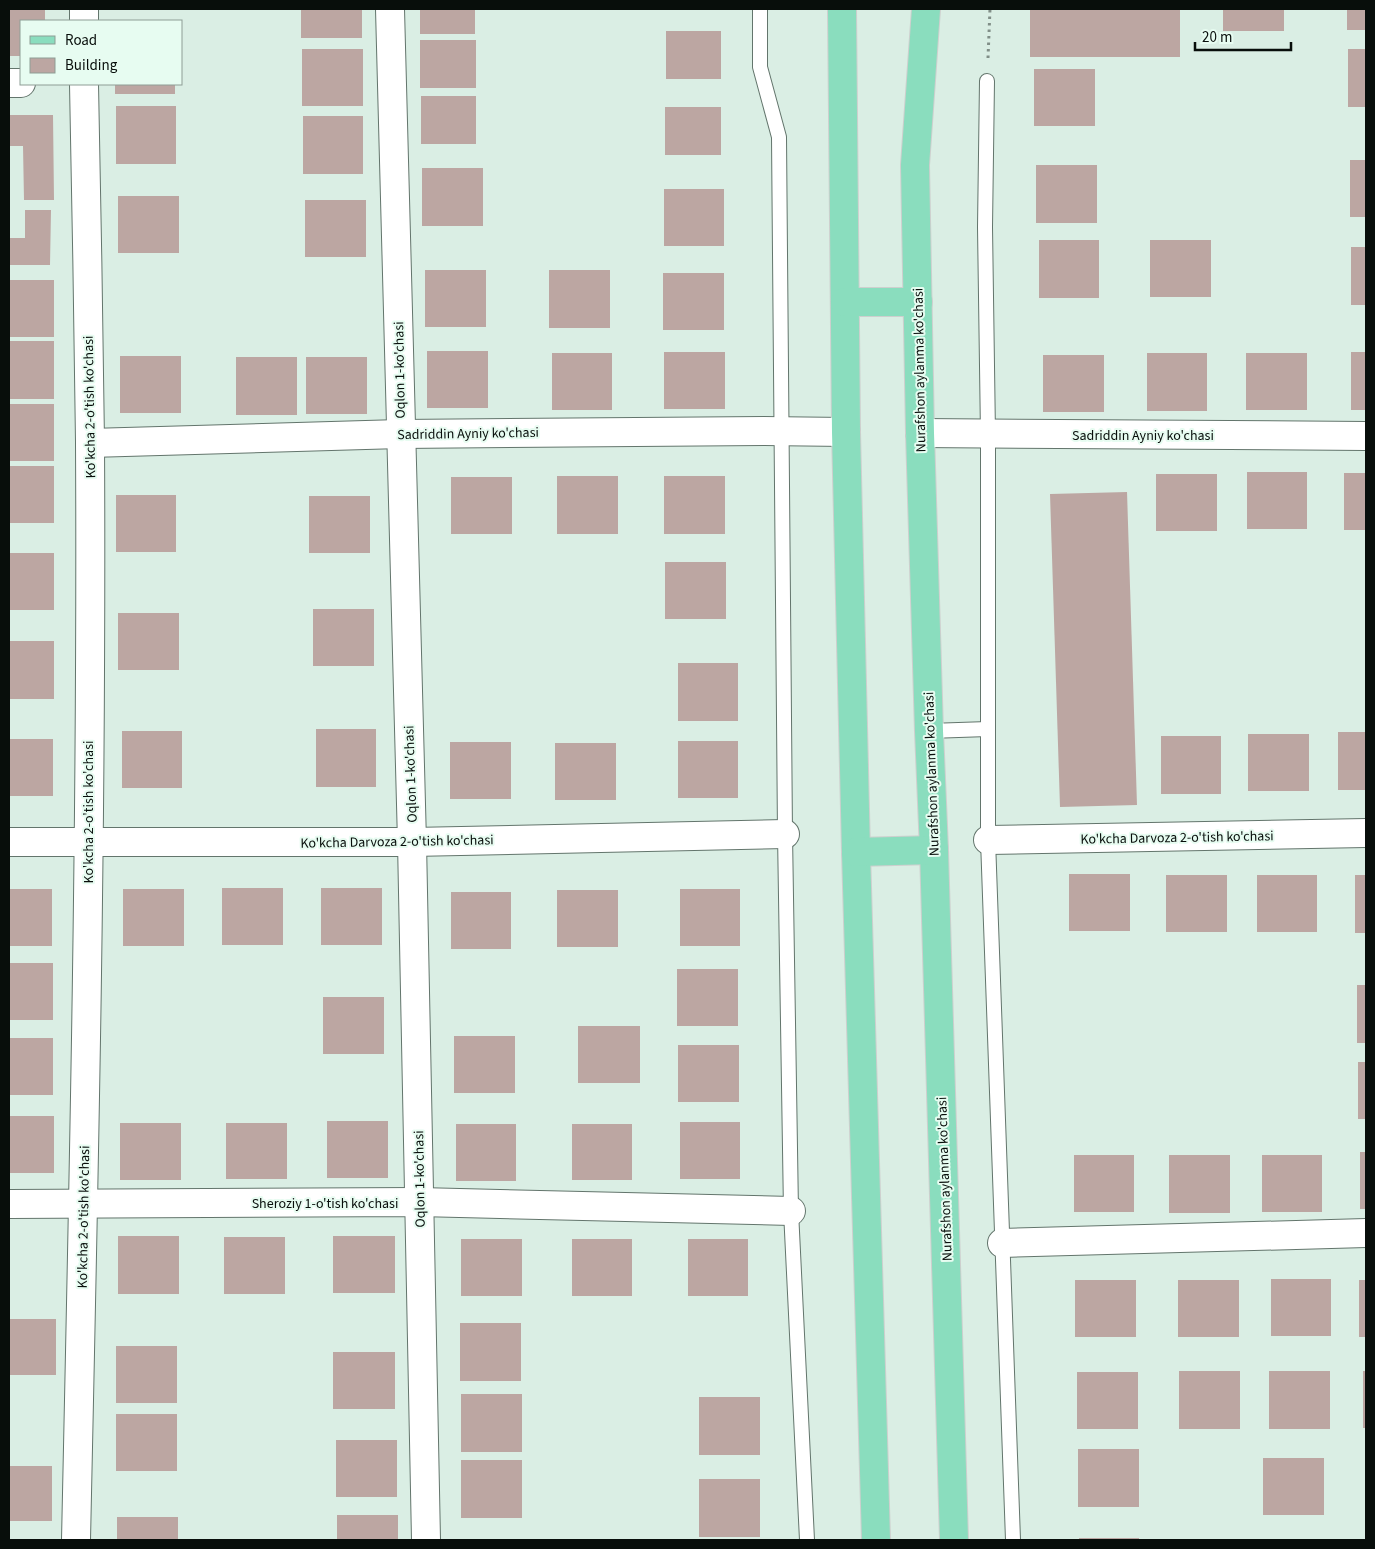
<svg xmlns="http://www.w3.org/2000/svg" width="1375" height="1549" viewBox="0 0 1375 1549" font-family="'Source Sans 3',sans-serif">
	<rect width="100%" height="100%" fill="#daeee4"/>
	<!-- building -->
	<g fill="#bca6a2">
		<polygon points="9,9 45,9 45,21 21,21 21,56 9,56"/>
		<rect x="301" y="9" width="61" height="29"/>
		<rect x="420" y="9" width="55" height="25"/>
		<rect x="1030" y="9" width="150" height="48"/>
		<rect x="1223" y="9" width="61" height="22"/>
		<rect x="1347" y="9" width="19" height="21"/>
		<rect x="666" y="31" width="55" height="48"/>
		<rect x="420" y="40" width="56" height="48"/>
		<rect x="302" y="49" width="61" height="57"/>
		<rect x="1348" y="49" width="18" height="58"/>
		<rect x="1034" y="69" width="61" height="57"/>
		<rect x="115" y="84" width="60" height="10"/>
		<rect x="421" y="96" width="55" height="48"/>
		<rect x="116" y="106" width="60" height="58"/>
		<rect x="665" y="107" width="56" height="48"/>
		<polygon points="9,115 53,115 54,200 24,200 23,146 9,146"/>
		<rect x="303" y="116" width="60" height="58"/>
		<rect x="1350" y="160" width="16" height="57"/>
		<rect x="1036" y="165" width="61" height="58"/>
		<rect x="422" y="168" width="61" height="58"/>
		<rect x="664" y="189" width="60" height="57"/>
		<rect x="118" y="196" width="61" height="57"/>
		<rect x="305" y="200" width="61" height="57"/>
		<polygon points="25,210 51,210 50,265 9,265 9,238 25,238"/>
		<rect x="1039" y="240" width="60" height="58"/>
		<rect x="1150" y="240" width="61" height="57"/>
		<rect x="1351" y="247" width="15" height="58"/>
		<rect x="425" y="270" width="61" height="57"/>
		<rect x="549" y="270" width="61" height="58"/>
		<rect x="663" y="273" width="61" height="57"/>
		<rect x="9" y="280" width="45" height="57"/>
		<rect x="9" y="341" width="45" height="58"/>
		<rect x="427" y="351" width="61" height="57"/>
		<rect x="664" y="352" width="61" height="57"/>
		<rect x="1351" y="352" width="15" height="58"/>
		<rect x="552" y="353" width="60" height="57"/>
		<rect x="1147" y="353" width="60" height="58"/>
		<rect x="1246" y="353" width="61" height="57"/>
		<rect x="1043" y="355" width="61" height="57"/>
		<rect x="120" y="356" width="61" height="57"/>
		<rect x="236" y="357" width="61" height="58"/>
		<rect x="306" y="357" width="61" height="57"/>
		<rect x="9" y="404" width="45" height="57"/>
		<rect x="9" y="466" width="45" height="57"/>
		<rect x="1247" y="472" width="60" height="57"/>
		<rect x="1344" y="473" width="22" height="57"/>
		<rect x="1156" y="474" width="61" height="57"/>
		<rect x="557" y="476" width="61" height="58"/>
		<rect x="664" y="476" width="61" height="58"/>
		<rect x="451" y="477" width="61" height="57"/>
		<polygon points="1127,492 1137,805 1060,807 1050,494"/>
		<rect x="116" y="495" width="60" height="57"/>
		<rect x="309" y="496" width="61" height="57"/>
		<rect x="9" y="553" width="45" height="57"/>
		<rect x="665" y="562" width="61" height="57"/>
		<rect x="313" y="609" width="61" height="57"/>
		<rect x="118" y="613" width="61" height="57"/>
		<rect x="9" y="641" width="45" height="58"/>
		<rect x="678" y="663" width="60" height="58"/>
		<rect x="316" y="729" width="60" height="58"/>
		<rect x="122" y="731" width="60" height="57"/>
		<rect x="1338" y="732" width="28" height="58"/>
		<rect x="1248" y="734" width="61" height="57"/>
		<rect x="1161" y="736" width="60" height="58"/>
		<rect x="9" y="739" width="44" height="57"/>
		<rect x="678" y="741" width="60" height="57"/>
		<rect x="450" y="742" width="61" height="57"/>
		<rect x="555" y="743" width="61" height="57"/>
		<rect x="1069" y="874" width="61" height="57"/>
		<rect x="1166" y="875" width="61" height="57"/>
		<rect x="1257" y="875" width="60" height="57"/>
		<rect x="1355" y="875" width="11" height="58"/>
		<rect x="222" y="888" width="61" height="57"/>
		<rect x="321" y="888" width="61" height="57"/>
		<rect x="9" y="889" width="43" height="57"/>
		<rect x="123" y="889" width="61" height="57"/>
		<rect x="680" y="889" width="60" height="57"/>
		<rect x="557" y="890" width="61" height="57"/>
		<rect x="451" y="892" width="60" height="57"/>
		<rect x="9" y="963" width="44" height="57"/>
		<rect x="677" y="969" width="61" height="57"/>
		<rect x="1357" y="985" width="9" height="58"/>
		<rect x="323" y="997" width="61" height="57"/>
		<rect x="578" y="1026" width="62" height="57"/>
		<rect x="454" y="1036" width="61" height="57"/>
		<rect x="9" y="1038" width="44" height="57"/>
		<rect x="678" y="1045" width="61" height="57"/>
		<rect x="1358" y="1062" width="8" height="57"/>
		<rect x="9" y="1116" width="45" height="57"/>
		<rect x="327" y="1121" width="61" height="57"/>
		<rect x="680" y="1122" width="60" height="57"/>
		<rect x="120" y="1123" width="61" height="57"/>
		<rect x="226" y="1123" width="61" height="56"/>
		<rect x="456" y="1124" width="60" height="57"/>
		<rect x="572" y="1124" width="60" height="56"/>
		<rect x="1360" y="1152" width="6" height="57"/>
		<rect x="1074" y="1155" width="60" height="57"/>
		<rect x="1169" y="1155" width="61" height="58"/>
		<rect x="1262" y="1155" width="60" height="57"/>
		<rect x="118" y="1236" width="61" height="58"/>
		<rect x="333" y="1236" width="62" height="57"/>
		<rect x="224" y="1237" width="61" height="57"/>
		<rect x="461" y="1239" width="61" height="57"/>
		<rect x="572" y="1239" width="60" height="57"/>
		<rect x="688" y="1239" width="60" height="57"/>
		<rect x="1271" y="1279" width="60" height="57"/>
		<rect x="1075" y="1280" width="61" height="57"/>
		<rect x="1178" y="1280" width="61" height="57"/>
		<rect x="1359" y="1280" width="7" height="57"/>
		<rect x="9" y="1319" width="47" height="56"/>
		<rect x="460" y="1323" width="61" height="58"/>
		<rect x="116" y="1346" width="61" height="57"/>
		<rect x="333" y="1352" width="62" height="57"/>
		<rect x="1179" y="1371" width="61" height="58"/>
		<rect x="1269" y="1371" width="61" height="58"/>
		<rect x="1363" y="1371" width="3" height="57"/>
		<rect x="1077" y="1372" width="61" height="57"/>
		<rect x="461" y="1394" width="61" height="58"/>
		<rect x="699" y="1397" width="61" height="58"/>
		<rect x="116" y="1414" width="61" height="57"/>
		<rect x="336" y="1440" width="61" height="57"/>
		<rect x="1078" y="1449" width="61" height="58"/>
		<rect x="1263" y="1458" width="61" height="57"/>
		<rect x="461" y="1460" width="61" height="58"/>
		<rect x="9" y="1466" width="43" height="55"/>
		<rect x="699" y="1479" width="61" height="58"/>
		<rect x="337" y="1515" width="61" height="25"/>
		<rect x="117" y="1517" width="61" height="23"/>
		<rect x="1079" y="1538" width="60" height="2"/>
	</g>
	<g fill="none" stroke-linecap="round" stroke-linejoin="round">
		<defs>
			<g id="lane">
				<polyline points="760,9 760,67 779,137 785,834 791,1211 807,1540"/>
				<polyline points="987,81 985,227 988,435 988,840 1013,1540"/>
				<polyline points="929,731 988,729"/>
			</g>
			<g id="street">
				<polyline points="390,9 412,842 426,1540"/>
				<polyline points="84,21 84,9"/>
				<polyline points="9,83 21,83"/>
				<polyline points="920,433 1366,436"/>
				<polyline points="90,443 400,434 764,431 846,432"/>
				<polyline points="988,840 1366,833"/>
				<polyline points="9,842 412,842 785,834"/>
				<polyline points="9,1204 419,1202 791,1211"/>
				<polyline points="1002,1243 1366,1233"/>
				<path d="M 76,1540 C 84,1174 92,808 90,442 C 89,323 86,203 84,84"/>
			</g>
			<g id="primary">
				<polyline points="842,9 846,432 856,852 876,1540"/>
				<polyline points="926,9 915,165 920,433 929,731 934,850 954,1540"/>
				<polyline points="845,302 918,302"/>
				<polyline points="856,852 934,850"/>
			</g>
		</defs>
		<!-- lane casing -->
		<use href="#lane" stroke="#63756c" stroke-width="16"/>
		<!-- street casing -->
		<use href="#street" stroke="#63756c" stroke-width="30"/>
		<!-- primary casing -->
		<use href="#primary" stroke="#cecfce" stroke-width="30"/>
		<!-- path -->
		<polyline stroke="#808e87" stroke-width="3" stroke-dasharray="2.5 4" stroke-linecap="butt" points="988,58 990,9"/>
		<!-- lane -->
		<use href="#lane" stroke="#fff" stroke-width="14"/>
		<!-- street -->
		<use href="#street" stroke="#fff" stroke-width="28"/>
		<!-- primary -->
		<use href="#primary" stroke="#8addbe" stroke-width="28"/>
	</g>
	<g text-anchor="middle" stroke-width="4" stroke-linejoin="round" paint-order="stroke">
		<!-- street labels -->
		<g font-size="14" fill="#080e0b" stroke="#e7fcf1">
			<text transform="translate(399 370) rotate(-91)" y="5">Oqlon 1-ko'chasi</text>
			<text transform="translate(919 370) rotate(-91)" y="5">Nurafshon aylanma ko'chasi</text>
			<text transform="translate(89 407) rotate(-91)" y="5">Ko'kcha 2-o'tish ko'chasi</text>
			<text transform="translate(468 433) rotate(-1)" y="5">Sadriddin Ayniy ko'chasi</text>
			<text x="1143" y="440">Sadriddin Ayniy ko'chasi</text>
			<text transform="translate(410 774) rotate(-92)" y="5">Oqlon 1-ko'chasi</text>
			<text transform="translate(931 774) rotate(-92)" y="5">Nurafshon aylanma ko'chasi</text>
			<text transform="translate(88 812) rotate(-90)" y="5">Ko'kcha 2-o'tish ko'chasi</text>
			<text transform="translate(1177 837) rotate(-1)" y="5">Ko'kcha Darvoza 2-o'tish ko'chasi</text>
			<text transform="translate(397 841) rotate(-1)" y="5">Ko'kcha Darvoza 2-o'tish ko'chasi</text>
			<text transform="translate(419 1179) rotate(-91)" y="5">Oqlon 1-ko'chasi</text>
			<text transform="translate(944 1179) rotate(-92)" y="5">Nurafshon aylanma ko'chasi</text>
			<text x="325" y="1208">Sheroziy 1-o'tish ko'chasi</text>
			<text transform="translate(83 1217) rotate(-89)" y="5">Ko'kcha 2-o'tish ko'chasi</text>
		</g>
	</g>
	<!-- border -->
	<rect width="1375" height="1549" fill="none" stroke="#080e0b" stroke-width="20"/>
	<!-- legend -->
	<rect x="20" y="20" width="162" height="65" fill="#e7fcf1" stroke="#8e9d95"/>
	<rect x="30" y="36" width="25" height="8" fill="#8addbe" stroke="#8e9d95"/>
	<text x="65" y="45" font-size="15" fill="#080e0b">Road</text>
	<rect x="30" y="58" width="25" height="15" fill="#bca6a2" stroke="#8e9d95"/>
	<text x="65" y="70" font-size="15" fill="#080e0b">Building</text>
	<!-- scale -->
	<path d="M1195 42v8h96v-8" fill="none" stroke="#080e0b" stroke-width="2.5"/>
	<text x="1202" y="42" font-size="15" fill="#080e0b" stroke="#e7fcf1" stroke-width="4" paint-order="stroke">20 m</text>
</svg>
